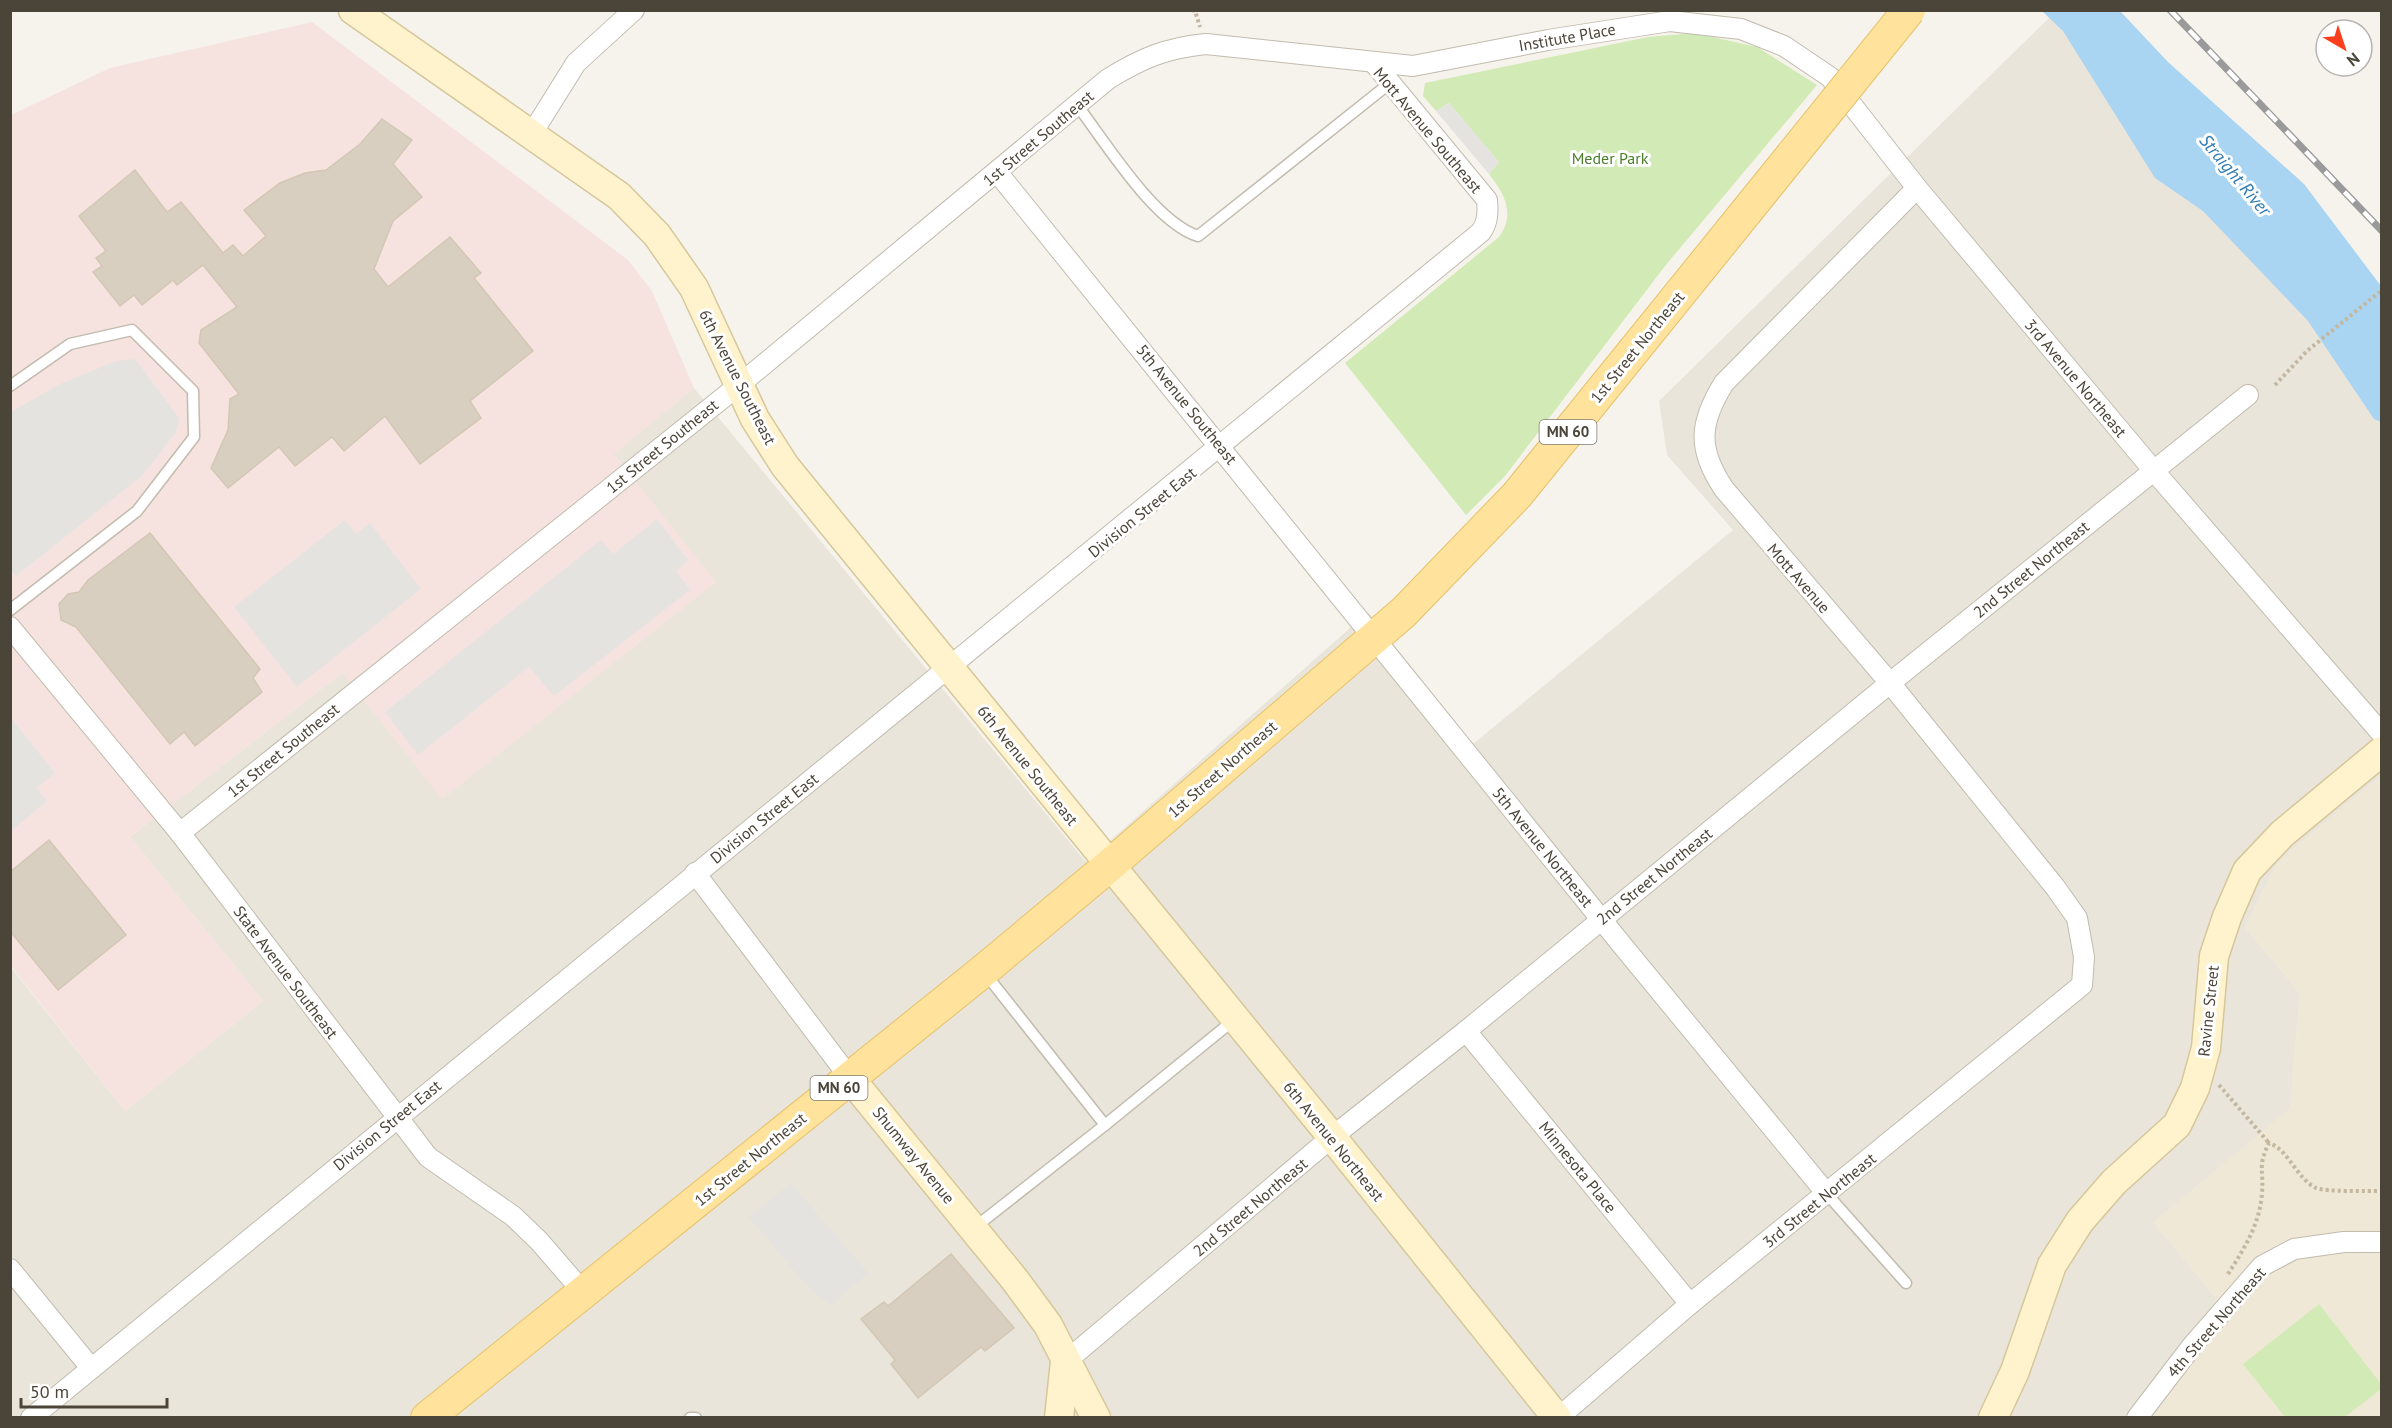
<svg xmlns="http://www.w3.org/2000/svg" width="2392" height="1428" viewBox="0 0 2392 1428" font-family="'PT Sans',sans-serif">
	<rect width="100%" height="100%" fill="#f6f3ec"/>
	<!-- residential -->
	<polygon fill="#eae5da" points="2056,11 2381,372 2381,776 2277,863 2245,927 2300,993 2290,1109 2154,1222 2225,1309 2137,1417 11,1417 10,966 125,1111 263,1001 130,837 342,673 443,798 715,582 613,454 694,388 1086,862 1368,612 1473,744 1733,530 1667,455 1659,401"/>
	<!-- education -->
	<polygon fill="#efe8d6" points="2381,776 2381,1417 2137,1418 2225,1309 2154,1222 2290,1108 2300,993 2245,927 2277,863"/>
	<!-- medical -->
	<polygon fill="#f6e3e0" points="312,22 628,260 652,291 694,388 614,454 716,582 442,799 342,673 130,837 263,1001 125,1111 11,966 11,115 110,68"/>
	<!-- green -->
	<g fill="#d2eab5">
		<path d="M 1695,33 L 1757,47 L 1817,85 L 1665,266 L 1505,476 L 1466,515 L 1345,363 L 1499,237 C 1516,214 1504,193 1489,174 L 1499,162 L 1449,103 L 1436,111 L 1423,96 L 1425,83 L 1648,37 Z"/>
		<polygon points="2319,1304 2381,1384 2381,1389 2345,1417 2285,1417 2243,1364"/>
	</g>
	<!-- parking -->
	<g fill="#e5e3e0">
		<polygon points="1449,103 1499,162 1489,174 1436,111"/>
		<polygon points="135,359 179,418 176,432 143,475 16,576 10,569 11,412 60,384 116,361"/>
		<polygon points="657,519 688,560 676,571 690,590 554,696 529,667 418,755 385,712 601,540 613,554"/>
		<polygon points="345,520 356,534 370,523 421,589 297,687 234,607"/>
		<polygon points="11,718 55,773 37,788 47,801 11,831"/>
		<polygon points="791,1183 868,1273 831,1306 806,1285 749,1217"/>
	</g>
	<!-- water -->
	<polygon fill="#a9d4f2" points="2042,11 2120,11 2168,62 2304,184 2381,286 2381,422 2374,419 2308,321 2203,211 2155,178 2063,31"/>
	<!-- building -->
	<g fill="#d8cfc1" stroke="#d3c7b4" stroke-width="1.5">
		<polygon points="382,119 412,140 393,164 422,197 393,221 374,269 388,287 450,237 481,273 474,278 533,351 470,401 481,418 420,464 385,416 344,451 332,437 295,466 279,447 228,488 211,468 228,430 230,399 239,394 199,343 201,330 237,307 203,265 177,285 173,280 142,305 134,295 120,306 93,272 102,266 96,258 106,251 79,216 135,170 167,212 181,202 223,253 233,245 243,256 266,236 244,210 280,183 305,173 326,170 360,144"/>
		<polygon points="150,533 260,669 253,678 262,692 195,746 184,732 170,744 76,627 61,620 59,604 68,594 79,592 88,580"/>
		<polygon points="49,840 126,935 58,990 10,931 10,872"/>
		<polygon points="951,1254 1014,1328 985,1351 981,1347 918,1398 891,1364 895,1360 861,1319 884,1302 888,1306"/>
	</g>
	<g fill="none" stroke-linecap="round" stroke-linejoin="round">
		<defs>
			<g id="lane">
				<path d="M 1077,105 C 1106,143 1154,222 1198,236 L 1390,83"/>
				<polyline points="10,386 70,344 132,330 193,391 194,437 137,511 10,610"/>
				<polyline points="1105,1125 1235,1019"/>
				<polyline points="1827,1194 1906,1283"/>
				<polyline points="974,1228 1105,1125 984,972"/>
				<polyline points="690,1418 696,1418"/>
			</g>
			<g id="street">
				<polyline points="531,135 576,63 634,10"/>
				<polyline points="997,172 1622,945 1827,1194"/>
				<polyline points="10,627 180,833 428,1157 513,1216 539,1241 584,1293"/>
				<path d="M 180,833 L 739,385 L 1108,79 C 1142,58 1166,48 1206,44 L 1413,66 L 1548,40 L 1670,21 L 1741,29 L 1784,46 L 1830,77 L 1917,188 L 2154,471 L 2382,734"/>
				<polyline points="695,873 850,1078"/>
				<polyline points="1466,1031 1690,1304"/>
				<polyline points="10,1269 91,1368"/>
				<polyline points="1065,1362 1332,1137 1466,1031 1890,683 2248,395"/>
				<path d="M 31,1418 L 1481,232 C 1488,222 1488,212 1487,200 L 1374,63"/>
				<path d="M 1558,1418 L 1690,1304 L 2082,985 L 2084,957 L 2077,918 L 2055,887 L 1890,683 L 1724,489 C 1697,449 1699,423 1724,383 L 1917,188"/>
				<polyline points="2137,1418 2192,1346 2262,1266 2294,1249 2344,1242 2382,1242"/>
			</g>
			<g id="secondary">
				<polyline points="353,10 619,196 657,235 694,288 755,419 785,466 1332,1137 1557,1418"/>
				<polyline points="850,1078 1015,1280 1048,1325 1096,1418"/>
				<polyline points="1059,1418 1065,1362"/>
				<polyline points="1993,1418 2015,1371 2052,1265 2080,1221 2114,1182 2177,1125 2195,1088 2206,1048 2214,956 2227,917 2247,871 2282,834 2382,751"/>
			</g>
			<polyline id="primary" points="427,1418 983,971 1110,865 1404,612 1517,495 1746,212"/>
		</defs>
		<!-- lane casing -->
		<use href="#lane" stroke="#c2bbae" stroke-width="13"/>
		<!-- street casing -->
		<use href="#street" stroke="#c2bbae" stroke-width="22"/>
		<!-- secondary casing -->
		<use href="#secondary" stroke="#d6c79b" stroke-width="31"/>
		<!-- primary casing -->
		<use href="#primary" stroke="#e6c16a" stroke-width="34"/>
		<!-- path -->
		<g stroke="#c4b79f" stroke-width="4" stroke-dasharray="3 3" stroke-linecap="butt">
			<polyline points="1192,10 1195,11 1200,27"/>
			<polyline points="2275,385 2307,351 2382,290"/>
			<polyline points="2219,1085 2269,1143"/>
			<path d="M 2228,1274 C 2244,1249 2260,1224 2262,1193 C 2264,1170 2257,1167 2269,1143 C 2288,1149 2297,1179 2316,1188 C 2326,1192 2369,1191 2382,1191"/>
		</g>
		<!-- lane -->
		<use href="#lane" stroke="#fff" stroke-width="10"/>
		<!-- street -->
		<use href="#street" stroke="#fff" stroke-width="20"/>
		<!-- secondary -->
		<use href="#secondary" stroke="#fff3cd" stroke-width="28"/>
		<!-- primary -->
		<use href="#primary" stroke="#ffe39c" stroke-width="32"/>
		<defs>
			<polyline id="rail" points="2170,10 2382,231"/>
		</defs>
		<!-- rail casing -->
		<use href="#rail" stroke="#9a9a9a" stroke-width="7"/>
		<!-- rail -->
		<use href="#rail" stroke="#fff" stroke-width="4.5" stroke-dasharray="14" stroke-linecap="butt"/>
		<defs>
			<polyline id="primary-bridge" points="1746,212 1909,10"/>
		</defs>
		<!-- primary-bridge casing -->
		<use href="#primary-bridge" stroke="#e6c16a" stroke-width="34" stroke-linecap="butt"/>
		<!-- primary-bridge -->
		<use href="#primary-bridge" stroke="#ffe39c" stroke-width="32"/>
	</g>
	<g text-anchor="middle" stroke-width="6" stroke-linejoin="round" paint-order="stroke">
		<!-- shield labels -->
		<g fill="#fff" stroke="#817c74" stroke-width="1.5">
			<rect x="1539.5" y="420" width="57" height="24" rx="4.5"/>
			<rect x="810.5" y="1076" width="57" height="24" rx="4.5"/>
		</g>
		<g font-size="15" font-weight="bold" fill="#4b4439">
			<text x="1568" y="437">MN 60</text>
			<text x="839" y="1093">MN 60</text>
		</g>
		<!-- street labels -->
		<g font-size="16" fill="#4b4439" stroke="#fff">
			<text transform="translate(1567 37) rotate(-10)" y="6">Institute Place</text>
			<text transform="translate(1428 130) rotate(50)" y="6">Mott Avenue Southeast</text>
			<text transform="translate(1038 138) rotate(-40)" y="6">1st Street Southeast</text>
			<text transform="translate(1637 347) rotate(-51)" y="6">1st Street Northeast</text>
			<text transform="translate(738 377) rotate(63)" y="6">6th Avenue Southeast</text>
			<text transform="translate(2076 378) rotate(50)" y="6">3rd Avenue Northeast</text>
			<text transform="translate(1187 404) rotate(51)" y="6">5th Avenue Southeast</text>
			<text transform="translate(662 446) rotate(-39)" y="6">1st Street Southeast</text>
			<text transform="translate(1142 512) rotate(-39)" y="6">Division Street East</text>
			<text transform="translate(2031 569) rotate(-39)" y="6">2nd Street Northeast</text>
			<text transform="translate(1799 578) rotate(49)" y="6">Mott Avenue</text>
			<text transform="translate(283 750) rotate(-39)" y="6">1st Street Southeast</text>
			<text transform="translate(1028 765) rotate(51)" y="6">6th Avenue Southeast</text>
			<text transform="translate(1222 769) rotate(-41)" y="6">1st Street Northeast</text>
			<text transform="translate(764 818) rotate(-39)" y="6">Division Street East</text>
			<text transform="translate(1543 847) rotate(51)" y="6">5th Avenue Northeast</text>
			<text transform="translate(1654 876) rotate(-39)" y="6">2nd Street Northeast</text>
			<text transform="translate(286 972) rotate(53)" y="6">State Avenue Southeast</text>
			<text transform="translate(2208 1011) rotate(-84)" y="6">Ravine Street</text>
			<text transform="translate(387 1125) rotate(-39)" y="6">Division Street East</text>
			<text transform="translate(1334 1141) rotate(51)" y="6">6th Avenue Northeast</text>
			<text transform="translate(914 1155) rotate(51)" y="6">Shumway Avenue</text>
			<text transform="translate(750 1159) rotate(-39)" y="6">1st Street Northeast</text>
			<text transform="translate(1578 1167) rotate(51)" y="6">Minnesota Place</text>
			<text transform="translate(1819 1200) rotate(-39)" y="6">3rd Street Northeast</text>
			<text transform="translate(1250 1207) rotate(-40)" y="6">2nd Street Northeast</text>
			<text transform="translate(2216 1322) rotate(-49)" y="6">4th Street Northeast</text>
		</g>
		<!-- park labels -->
		<g font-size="16" fill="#4a7f2a" stroke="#fff">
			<text x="1610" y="164">Meder Park</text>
		</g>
		<!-- water labels -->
		<g font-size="18" font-style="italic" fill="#2e7ab2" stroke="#fff">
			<text transform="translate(2235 175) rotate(50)" y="6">Straight River</text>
		</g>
	</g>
	<!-- border -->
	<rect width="2392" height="1428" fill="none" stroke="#4b4439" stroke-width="24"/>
	<!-- north arrow -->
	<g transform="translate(2344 48) rotate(141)"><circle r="28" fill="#ffffff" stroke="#b7b4b0" stroke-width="1.5"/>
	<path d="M0-4.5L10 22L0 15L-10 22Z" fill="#fc3f1d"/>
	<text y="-9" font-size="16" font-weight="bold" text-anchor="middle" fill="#4b4439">N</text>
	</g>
	<!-- scale -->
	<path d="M21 1398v9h146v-9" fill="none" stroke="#4b4439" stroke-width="3"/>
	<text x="30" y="1398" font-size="18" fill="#4b4439" stroke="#ffffff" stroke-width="4.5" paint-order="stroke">50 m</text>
</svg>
